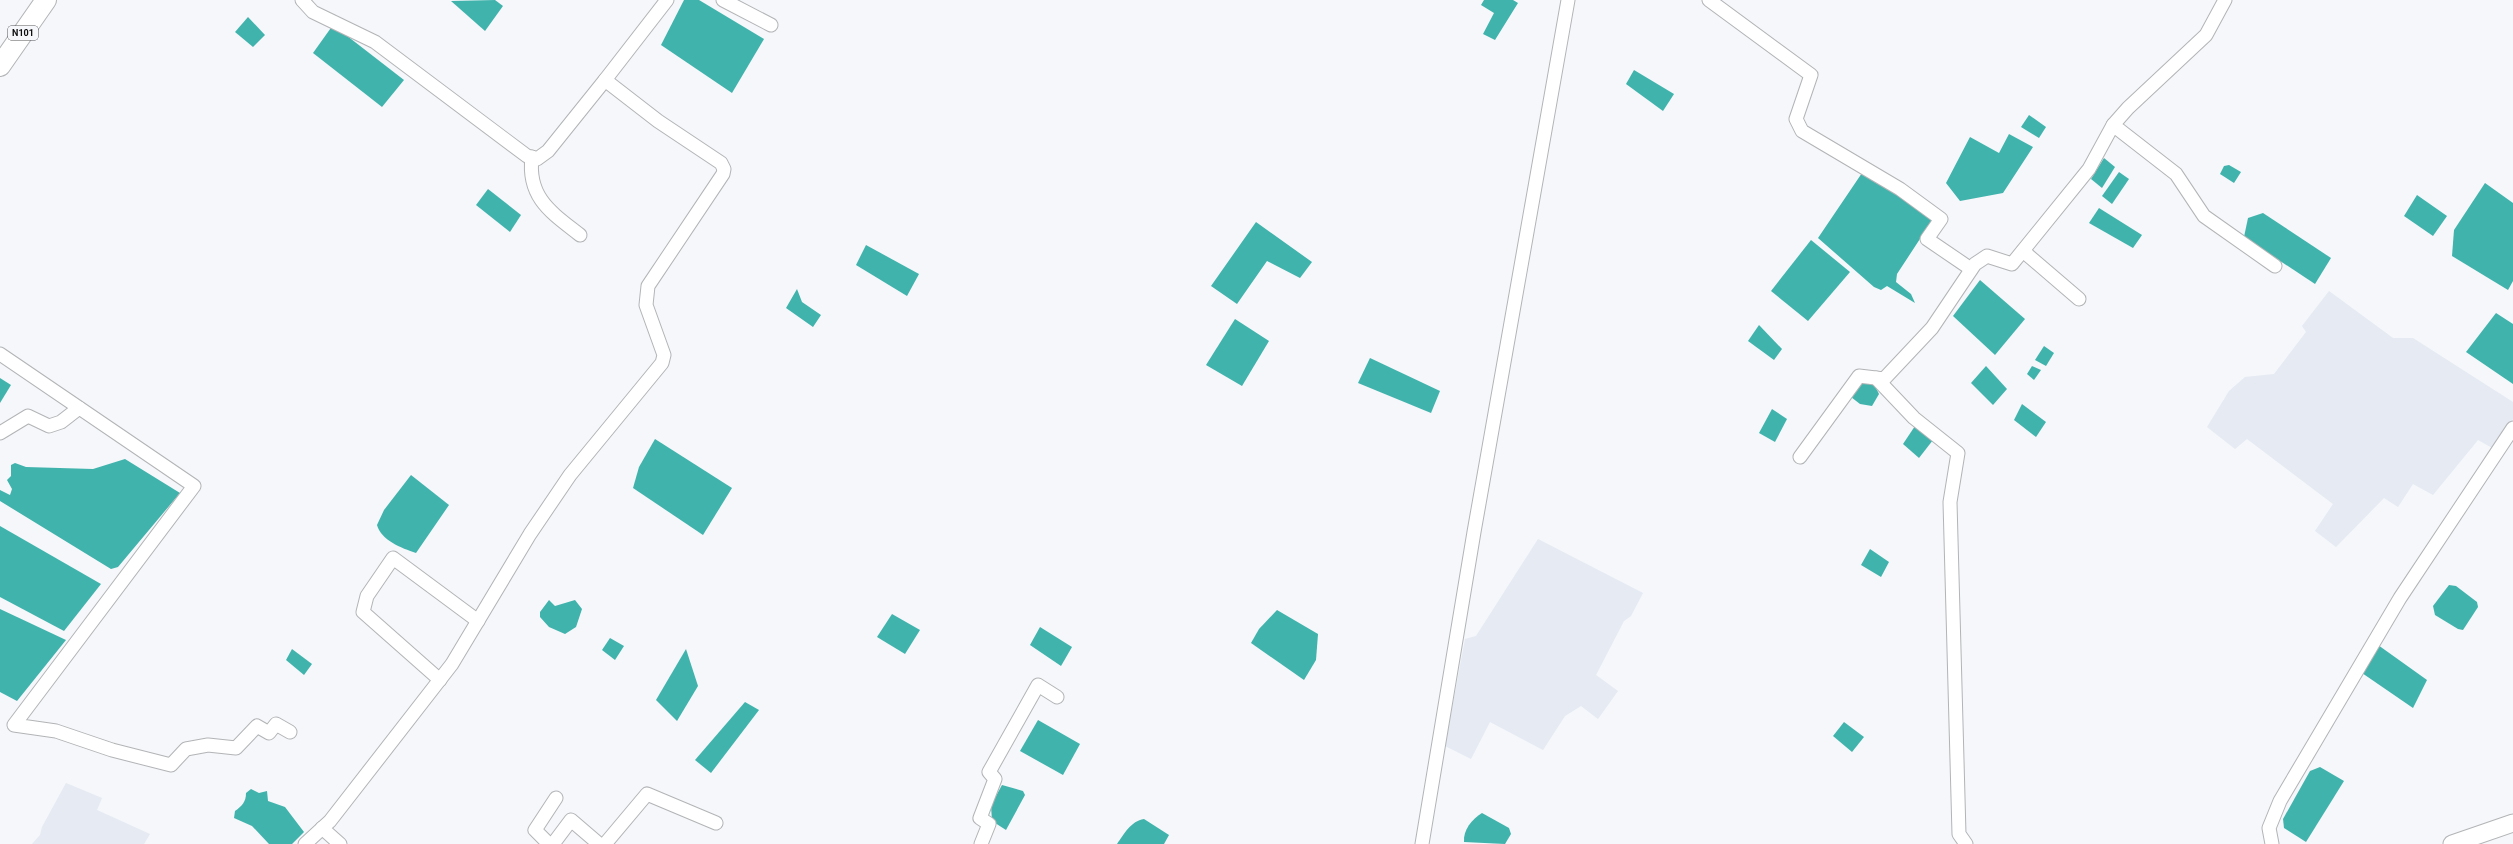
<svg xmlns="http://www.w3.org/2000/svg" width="2513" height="844" viewBox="0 0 2513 844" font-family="Roboto,sans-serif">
	<rect width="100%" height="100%" fill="#f5f7fa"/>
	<!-- built -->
	<g fill="#e5eaf3">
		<polygon points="2329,291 2393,338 2413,338 2513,402 2513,419 2494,449 2478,440 2433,495 2413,484 2398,507 2384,498 2336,547 2315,531 2333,504 2247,439 2235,449 2207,427 2229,391 2245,377 2274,374 2306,332 2302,326"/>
		<polygon points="1538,539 1643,593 1631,616 1624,621 1596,675 1618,691 1598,719 1581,706 1565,716 1543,750 1490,722 1471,759 1445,746 1465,639 1476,636"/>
		<polygon points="66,783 102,798 97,810 150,834 144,844 32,844 40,835 42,827"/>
	</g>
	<!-- water -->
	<g fill="#40b3ac">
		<polygon points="495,0 503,6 485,31 451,1"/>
		<polygon points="684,0 699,0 764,39 732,93 661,45"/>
		<polygon points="1484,0 1513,0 1518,3 1495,40 1483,34 1494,13 1481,5"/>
		<polygon points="248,17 265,35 253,47 235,32"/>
		<polygon points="333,25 404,80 382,107 313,53"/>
		<polygon points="1634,70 1674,94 1663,111 1626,84"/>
		<polygon points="2029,115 2046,127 2039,138 2021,127"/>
		<polygon points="2009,134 2033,147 2003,193 1960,201 1946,183 1970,137 1999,153"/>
		<polygon points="2104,158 2115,167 2102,188 2091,179"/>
		<polygon points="2229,165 2241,172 2234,183 2220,174 2224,166"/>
		<polygon points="2119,172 2129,179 2112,204 2102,196"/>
		<polygon points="1862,173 1889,185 1933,219 1897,274 1896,282 1911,294 1915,303 1887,286 1881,290 1874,287 1818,238"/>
		<polygon points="2485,183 2513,203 2513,281 2508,290 2452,256 2454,230"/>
		<polygon points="488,189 521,215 510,232 476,205"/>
		<polygon points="2417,195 2447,216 2433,236 2404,216"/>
		<polygon points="2099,208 2142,235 2133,248 2089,223"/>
		<polygon points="2263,213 2331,258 2315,284 2244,237 2248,218"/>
		<polygon points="1256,222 1312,262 1300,278 1267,261 1237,304 1211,286"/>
		<polygon points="1811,240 1850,272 1808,321 1771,291"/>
		<polygon points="866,245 919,274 907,296 856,265"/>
		<polygon points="1980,280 2025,319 1995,355 1953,316"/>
		<polygon points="797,289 802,302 821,315 813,327 786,308"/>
		<polygon points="2496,313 2513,324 2513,384 2466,352"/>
		<polygon points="1235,319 1269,341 1242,386 1206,365"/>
		<polygon points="1759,325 1782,349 1774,360 1748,341"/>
		<polygon points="2044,346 2054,353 2046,366 2035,360"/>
		<polygon points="1370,358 1440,391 1431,413 1358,383"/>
		<polygon points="1986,366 2007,389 1993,405 1971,383"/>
		<polygon points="2032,366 2041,370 2034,380 2027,374"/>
		<polygon points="0,378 11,385 0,403"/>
		<polygon points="1861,381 1874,384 1879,394 1872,406 1860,404 1851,397"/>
		<polygon points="2022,404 2046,422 2036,437 2014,420"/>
		<polygon points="1772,409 1787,419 1775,442 1759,433"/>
		<polygon points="1915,426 1933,440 1919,458 1903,444"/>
		<polygon points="655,439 732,488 703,535 633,488 639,467"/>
		<polygon points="125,459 180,493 118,567 111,569 0,501 0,490 10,495 12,489 7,480 11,476 11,465 15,463 26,467 93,469"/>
		<path d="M 411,475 L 449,505 L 416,553 C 401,548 381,540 377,525 L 384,510 Z"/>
		<polygon points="0,526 101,584 64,631 0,597"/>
		<polygon points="1870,549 1889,562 1881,577 1861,565"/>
		<polygon points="2449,585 2456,586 2477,602 2478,607 2463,630 2458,629 2435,615 2433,606"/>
		<polygon points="549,600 555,606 575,600 582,609 576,627 565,634 549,627 540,617 540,612"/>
		<polygon points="0,609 66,640 17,701 0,692"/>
		<polygon points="1277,610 1318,634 1316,660 1304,680 1251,643 1259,629"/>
		<polygon points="892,614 920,630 905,654 877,637"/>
		<polygon points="1040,627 1072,647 1061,666 1030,645"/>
		<polygon points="610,638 624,646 615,660 602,650"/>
		<polygon points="2378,645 2427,680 2413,708 2362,673"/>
		<polygon points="292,649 312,664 304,675 286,660"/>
		<polygon points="686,649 698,686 677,721 656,700"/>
		<polygon points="745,702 759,710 711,773 695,760"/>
		<polygon points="1038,720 1080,744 1063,775 1020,751"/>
		<polygon points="1844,722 1864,737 1852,752 1833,736"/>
		<polygon points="2320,767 2344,781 2306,842 2284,828 2283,819 2310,771"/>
		<polygon points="1002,785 1023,791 1025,795 1006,830 992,821 991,805"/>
		<path d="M 251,789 L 259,793 L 267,791 L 268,801 L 285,807 L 304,832 L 292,844 L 269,844 L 252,826 L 234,818 L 235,811 C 242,806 246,802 246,793 Z"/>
		<path d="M 1482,813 L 1509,828 L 1511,834 L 1505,844 L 1464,842 C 1463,830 1472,819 1482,813 Z"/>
		<path d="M 1144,819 L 1169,835 L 1164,844 L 1117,844 C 1124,834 1131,821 1144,819 Z"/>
	</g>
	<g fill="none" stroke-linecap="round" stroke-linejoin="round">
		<defs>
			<g id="minor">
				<polyline points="302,0 313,12 375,42 527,156 537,159 548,151 605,80 658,121 721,163 724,169 723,174 648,286 646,305 664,355 662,363 570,475 530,534 452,664 330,821 305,844"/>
				<polyline points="723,0 771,25"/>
				<polyline points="1709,0 1811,75 1796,119 1802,131 1900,189 1941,219 1927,239 1971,269"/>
				<polyline points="2225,0 2206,35 2128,108 2113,125 2176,174 2204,216 2275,266"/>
				<polyline points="605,80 667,0"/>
				<path d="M 532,157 C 527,198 552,213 580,235"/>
				<polyline points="2023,251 2079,299"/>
				<polyline points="0,354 194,486 14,725 56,731 112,750 171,765 186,749 208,745 236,748 257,726 269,733 276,724 290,732"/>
				<polyline points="1876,378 1914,418 1958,453 1950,502 1959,834 1966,844"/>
				<polyline points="0,433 28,416 49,426 61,422 79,408"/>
				<polyline points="1800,457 1859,376 1884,379 1932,328 1975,264 1987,256 2012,264 2089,169 2113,125"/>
				<polyline points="440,680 363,612 367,596 393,558 478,621"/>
				<polyline points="322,828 340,844"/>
				<polyline points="549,844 535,830 556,798"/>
				<polyline points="553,844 571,820 599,844"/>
				<polyline points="605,844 647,794 716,823"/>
				<polyline points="981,844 989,824 980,818 995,779 989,772 1038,685 1057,697"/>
				<polyline points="1422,844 1474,532 1568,0"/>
				<polyline points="2272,844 2269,828 2280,801 2400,598 2513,428"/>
			</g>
			<polyline id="major" points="2452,844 2513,823"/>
			<polyline id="highway" points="0,66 46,0"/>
		</defs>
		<!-- minor casing -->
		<use href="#minor" stroke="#b2b4b6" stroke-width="15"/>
		<!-- major casing -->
		<use href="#major" stroke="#b2b4b6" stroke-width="19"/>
		<!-- highway casing -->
		<use href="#highway" stroke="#b2b4b6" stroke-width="22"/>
		<!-- minor -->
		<use href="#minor" stroke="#fff" stroke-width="13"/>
		<!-- major -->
		<use href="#major" stroke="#fff" stroke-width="17"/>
		<!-- highway -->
		<use href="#highway" stroke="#fff" stroke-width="20"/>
	</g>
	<g text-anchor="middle" stroke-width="3" stroke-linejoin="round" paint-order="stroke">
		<!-- shield labels -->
		<rect fill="#f5f7fa" stroke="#535355" stroke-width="1" x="8" y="26" width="30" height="14" rx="3"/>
		<g font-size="9" font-weight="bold" fill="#0d0d0e">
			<text x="23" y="36">N101</text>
		</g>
	</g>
</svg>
